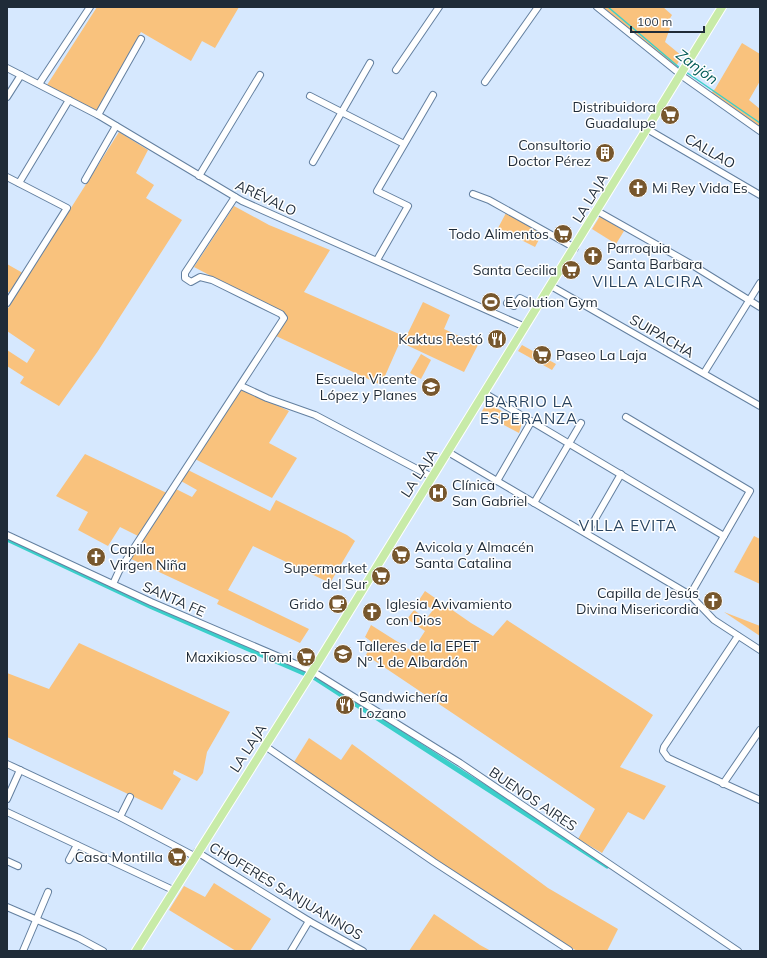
<svg xmlns="http://www.w3.org/2000/svg" width="767" height="958" viewBox="0 0 767 958" font-family="Mulish,sans-serif">
	<rect width="100%" height="100%" fill="#d6e8fe"/>
	<!-- green -->
	<g fill="#f9c27d">
		<polygon points="97,7 239,7 215,48 202,41 191,61 141,32 97,112 47,85"/>
		<polygon points="601,7 663,7 672,15 666,25 670,28 665,42 682,56 675,68 656,51"/>
		<polygon points="742,43 760,54 760,81 749,100 760,109 760,127 711,93 715,89"/>
		<polygon points="119,132 148,150 136,173 154,185 146,198 182,220 98,351 59,406 20,383 24,377 7,366 7,350 27,363 35,350 7,331 7,310 15,297 7,291 7,264 28,276"/>
		<polygon points="234,206 269,225 330,250 304,292 406,337 423,302 450,315 444,329 478,345 464,372 400,342 381,385 276,336 287,316 194,267"/>
		<polygon points="506,213 543,232 535,247 498,228"/>
		<polygon points="600,216 624,231 616,244 592,229"/>
		<polygon points="522,345 556,364 552,370 518,351"/>
		<polygon points="421,354 431,360 421,379 410,373"/>
		<polygon points="241,388 289,411 269,443 297,458 272,498 195,459"/>
		<polygon points="486,404 490,404 522,423 519,433 481,413"/>
		<polygon points="85,454 171,495 176,489 192,497 197,490 181,481 188,470 270,511 276,500 347,535 355,541 330,583 253,546 228,590 309,629 300,643 217,604 219,600 129,558 142,538 120,527 108,546 78,530 88,512 56,496"/>
		<polygon points="754,536 760,539 760,584 734,572"/>
		<polygon points="425,591 471,623 493,636 507,620 653,715 620,767 666,786 644,820 628,812 602,853 578,839 595,809 366,655 372,642 365,637 371,625 412,651 425,631 407,619 414,610 426,619 433,610 419,600"/>
		<polygon points="724,612 760,626 760,636"/>
		<polygon points="79,643 230,712 207,752 203,773 197,781 174,770 173,774 181,779 162,810 7,737 7,673 49,689"/>
		<polygon points="309,738 341,760 352,744 548,888 618,929 607,951 577,951 572,948 496,901 294,762"/>
		<polygon points="214,883 271,919 250,951 236,951 169,910 184,886 205,897"/>
		<polygon points="434,914 480,945 491,951 409,951"/>
	</g>
	<g fill="none" stroke-linecap="round" stroke-linejoin="round">
		<!-- stream -->
		<g stroke="#3bcfca" stroke-width="1.5">
			<polyline points="608,7 681,69"/>
			<polyline points="686,72 760,123"/>
		</g>
		<!-- canal -->
		<polyline stroke="#3bcfca" stroke-width="5" points="7,539 152,607 315,678 607,866"/>
		<defs>
			<g id="minor">
				<polyline points="597,7 685,78 760,131"/>
				<polyline points="7,68 98,115 242,201 525,327"/>
				<polyline points="396,70 439,7"/>
				<polyline points="485,82 538,7"/>
				<polyline points="39,84 90,7"/>
				<polyline points="310,96 404,144"/>
				<polyline points="7,97 21,75"/>
				<polyline points="98,115 141,39"/>
				<polyline points="647,129 760,195"/>
				<polyline points="313,162 370,63"/>
				<polyline points="199,176 260,75"/>
				<polyline points="7,177 67,208 7,303"/>
				<polyline points="85,180 116,126"/>
				<polyline points="19,183 69,100"/>
				<polyline points="473,194 489,200 575,248"/>
				<polyline points="597,211 689,263 760,307"/>
				<polyline points="377,260 408,206 377,191 433,95"/>
				<polyline points="551,286 760,406"/>
				<polyline points="507,303 514,306 520,298 538,307"/>
				<polyline points="704,373 760,283"/>
				<polyline points="241,386 267,398 315,415 432,477"/>
				<polyline points="484,393 724,536"/>
				<polyline points="626,417 750,491 690,595"/>
				<polyline points="448,452 690,595 714,620 760,650"/>
				<polyline points="497,481 531,422"/>
				<polyline points="534,503 581,423"/>
				<polyline points="587,533 621,474"/>
				<polyline points="7,535 151,602 312,671 460,763 738,951"/>
				<polyline points="113,584 119,571 284,318 281,314 212,280 200,277 191,282 185,278 185,273 235,197"/>
				<polyline points="738,636 664,747 663,751 668,758 760,800"/>
				<polyline points="265,746 434,862 569,950"/>
				<polyline points="7,764 120,817 194,856"/>
				<polyline points="723,784 760,730"/>
				<polyline points="7,799 20,770"/>
				<polyline points="7,812 173,890"/>
				<polyline points="120,817 130,797"/>
				<polyline points="197,852 309,921 363,951"/>
				<polyline points="69,860 77,845"/>
				<polyline points="7,861 18,866"/>
				<polyline points="7,907 79,938 103,951"/>
				<polyline points="23,951 48,892"/>
				<polyline points="291,951 309,921"/>
			</g>
			<polyline id="major" points="136,951 310,675 722,7"/>
		</defs>
		<!-- minor casing -->
		<use href="#minor" stroke="#6480a0" stroke-width="8"/>
		<!-- major casing -->
		<use href="#major" stroke="#fff" stroke-width="10"/>
		<!-- minor -->
		<use href="#minor" stroke="#fff" stroke-width="6"/>
		<!-- major -->
		<use href="#major" stroke="#c8eba8" stroke-width="8"/>
	</g>
	<!-- icons -->
	<defs>
		<symbol id="supermarket-disc" viewBox="-11 -11 22 22"><circle r="9.5" fill="#77572d" stroke="#fff"/><path d="M-6-5.5h2.5l.6 2H6L4.5 2H-2.5L-4.4-4H-6ZM-1.5 3.2a1.3 1.3 0 1 0 .1 0ZM3 3.2a1.3 1.3 0 1 0 .1 0Z" fill="#fff"/></symbol>
		<symbol id="building-disc" viewBox="-11 -11 22 22"><circle r="9.5" fill="#77572d" stroke="#fff"/><path d="M-4-6H4V6H1V3H-1V6H-4ZM-2.5-4.3h1.7v1.8h-1.7ZM.8-4.3h1.7v1.8H.8ZM-2.5-1h1.7V.8h-1.7ZM.8-1h1.7V.8H.8Z" fill="#fff"/></symbol>
		<symbol id="church-disc" viewBox="-11 -11 22 22"><circle r="9.5" fill="#77572d" stroke="#fff"/><path d="M-1.2-6h2.4v3.5h3.3v2.4h-3.3V6h-2.4V-.1h-3.3v-2.4h3.3Z" fill="#fff"/></symbol>
		<symbol id="stadium-disc" viewBox="-11 -11 22 22"><circle r="9.5" fill="#77572d" stroke="#fff"/><path d="M0-5a6.5 5 0 1 0 0 10a6.5 5 0 1 0 0-10ZM-3.5-1.8h7v3.6h-7Z" fill="#fff"/></symbol>
		<symbol id="restaurant-disc" viewBox="-11 -11 22 22"><circle r="9.5" fill="#77572d" stroke="#fff"/><path d="M-5-6h1v4h1v-4h1v4h1v-4h1v5L-1.5 .5V6h-2V.5L-5-1ZM5-6V6H3V1.5H1.5Q1.5-4 5-6Z" fill="#fff"/></symbol>
		<symbol id="school-disc" viewBox="-11 -11 22 22"><circle r="9.5" fill="#77572d" stroke="#fff"/><path d="M0-5L7-2L0 1L-7-2ZM-4 1L0 2.5L4 1V4Q0 6-4 4Z" fill="#fff"/></symbol>
		<symbol id="hospital-disc" viewBox="-11 -11 22 22"><circle r="9.5" fill="#77572d" stroke="#fff"/><path d="M-5-5h3v3.5h4V-5h3V5h-3V1.5h-4V5h-3Z" fill="#fff"/></symbol>
		<symbol id="cafe-disc" viewBox="-11 -11 22 22"><circle r="9.5" fill="#77572d" stroke="#fff"/><path d="M-5.5-4.5H6V0H3Q3 3.5 0 3.5H-2.5Q-5.5 3.5-5.5 0ZM3-3.2v2h1.7v-2ZM-6 4.5H4V6H-6Z" fill="#fff"/></symbol>
	</defs>
	<g fill-rule="evenodd">
		<use href="#supermarket-disc" x="659" y="104" width="22" height="22"/>
		<use href="#building-disc" x="594" y="142" width="22" height="22"/>
		<use href="#church-disc" x="627" y="177" width="22" height="22"/>
		<use href="#supermarket-disc" x="552" y="223" width="22" height="22"/>
		<use href="#church-disc" x="582" y="245" width="22" height="22"/>
		<use href="#supermarket-disc" x="560" y="259" width="22" height="22"/>
		<use href="#stadium-disc" x="480" y="291" width="22" height="22"/>
		<use href="#restaurant-disc" x="486" y="328" width="22" height="22"/>
		<use href="#supermarket-disc" x="531" y="344" width="22" height="22"/>
		<use href="#school-disc" x="420" y="376" width="22" height="22"/>
		<use href="#hospital-disc" x="427" y="482" width="22" height="22"/>
		<use href="#supermarket-disc" x="390" y="544" width="22" height="22"/>
		<use href="#church-disc" x="85" y="546" width="22" height="22"/>
		<use href="#supermarket-disc" x="370" y="565" width="22" height="22"/>
		<use href="#church-disc" x="702" y="590" width="22" height="22"/>
		<use href="#cafe-disc" x="327" y="593" width="22" height="22"/>
		<use href="#church-disc" x="361" y="601" width="22" height="22"/>
		<use href="#school-disc" x="332" y="643" width="22" height="22"/>
		<use href="#supermarket-disc" x="295" y="646" width="22" height="22"/>
		<use href="#restaurant-disc" x="334" y="694" width="22" height="22"/>
		<use href="#supermarket-disc" x="166" y="846" width="22" height="22"/>
	</g>
	<g text-anchor="middle" stroke-width="3" stroke-linejoin="round" paint-order="stroke">
		<!-- poi labels -->
		<g font-size="14" fill="#1f2b38" stroke="#fff" text-anchor="end">
			<text x="656" y="112">Distribuidora<tspan x="656" dy="16">Guadalupe</tspan></text>
			<text x="591" y="150">Consultorio<tspan x="591" dy="16">Doctor Pérez</tspan></text>
			<text x="652" y="193" text-anchor="start">Mi Rey Vida Es</text>
			<text x="549" y="239">Todo Alimentos</text>
			<text x="607" y="253" text-anchor="start">Parroquia<tspan x="607" dy="16">Santa Barbara</tspan></text>
			<text x="557" y="275">Santa Cecilia</text>
			<text x="505" y="307" text-anchor="start">Evolution Gym</text>
			<text x="483" y="344">Kaktus Restó</text>
			<text x="556" y="360" text-anchor="start">Paseo La Laja</text>
			<text x="417" y="384">Escuela Vicente<tspan x="417" dy="16">López y Planes</tspan></text>
			<text x="452" y="490" text-anchor="start">Clínica<tspan x="452" dy="16">San Gabriel</tspan></text>
			<text x="415" y="552" text-anchor="start">Avicola y Almacén<tspan x="415" dy="16">Santa Catalina</tspan></text>
			<text x="110" y="554" text-anchor="start">Capilla<tspan x="110" dy="16">Virgen Niña</tspan></text>
			<text x="367" y="573">Supermarket<tspan x="367" dy="16">del Sur</tspan></text>
			<text x="699" y="598">Capilla de Jesús<tspan x="699" dy="16">Divina Misericordia</tspan></text>
			<text x="324" y="609">Grido</text>
			<text x="386" y="609" text-anchor="start">Iglesia Avivamiento<tspan x="386" dy="16">con Dios</tspan></text>
			<text x="357" y="651" text-anchor="start">Talleres de la EPET<tspan x="357" dy="16">Nº 1 de Albardón</tspan></text>
			<text x="292" y="662">Maxikiosco Tomi</text>
			<text x="359" y="702" text-anchor="start">Sandwichería<tspan x="359" dy="16">Lozano</tspan></text>
			<text x="163" y="862">Casa Montilla</text>
		</g>
		<!-- street labels -->
		<g font-size="14" fill="#1f2b38" stroke="#fff">
			<text transform="translate(710 151) rotate(30)" y="5">CALLAO</text>
			<text transform="translate(266 198) rotate(25)" y="5">ARÉVALO</text>
			<text transform="translate(590 198) rotate(-59)" y="5">LA LAJA</text>
			<text transform="translate(662 336) rotate(30)" y="5">SUIPACHA</text>
			<text transform="translate(419 473) rotate(-57)" y="5">LA LAJA</text>
			<text transform="translate(174 599) rotate(24)" y="5">SANTA FE</text>
			<text transform="translate(248 748) rotate(-57)" y="5">LA LAJA</text>
			<text transform="translate(533 799) rotate(34)" y="5">BUENOS AIRES</text>
			<text transform="translate(286 891) rotate(31)" y="5">CHOFERES SANJUANINOS</text>
		</g>
		<!-- water labels -->
		<g font-size="15" font-style="italic" fill="#035b59" stroke="#fff">
			<text transform="translate(697 67) rotate(37)" y="5">Zanjón</text>
		</g>
		<!-- neighbourhood labels -->
		<g font-size="15" letter-spacing="1" fill="#27425e" stroke="#fff">
			<text x="648" y="287">VILLA ALCIRA</text>
			<text x="529" y="407">BARRIO LA<tspan x="529" dy="17">ESPERANZA</tspan></text>
			<text x="628" y="531">VILLA EVITA</text>
		</g>
	</g>
	<!-- border -->
	<rect width="767" height="958" fill="none" stroke="#1f2b38" stroke-width="16"/>
	<!-- scale -->
	<path d="M631 26v6h73v-6" fill="none" stroke="#1f2b38" stroke-width="2"/>
	<text x="637" y="26" font-size="12" fill="#1f2b38" stroke="#ffffff" stroke-width="3" paint-order="stroke">100 m</text>
</svg>
